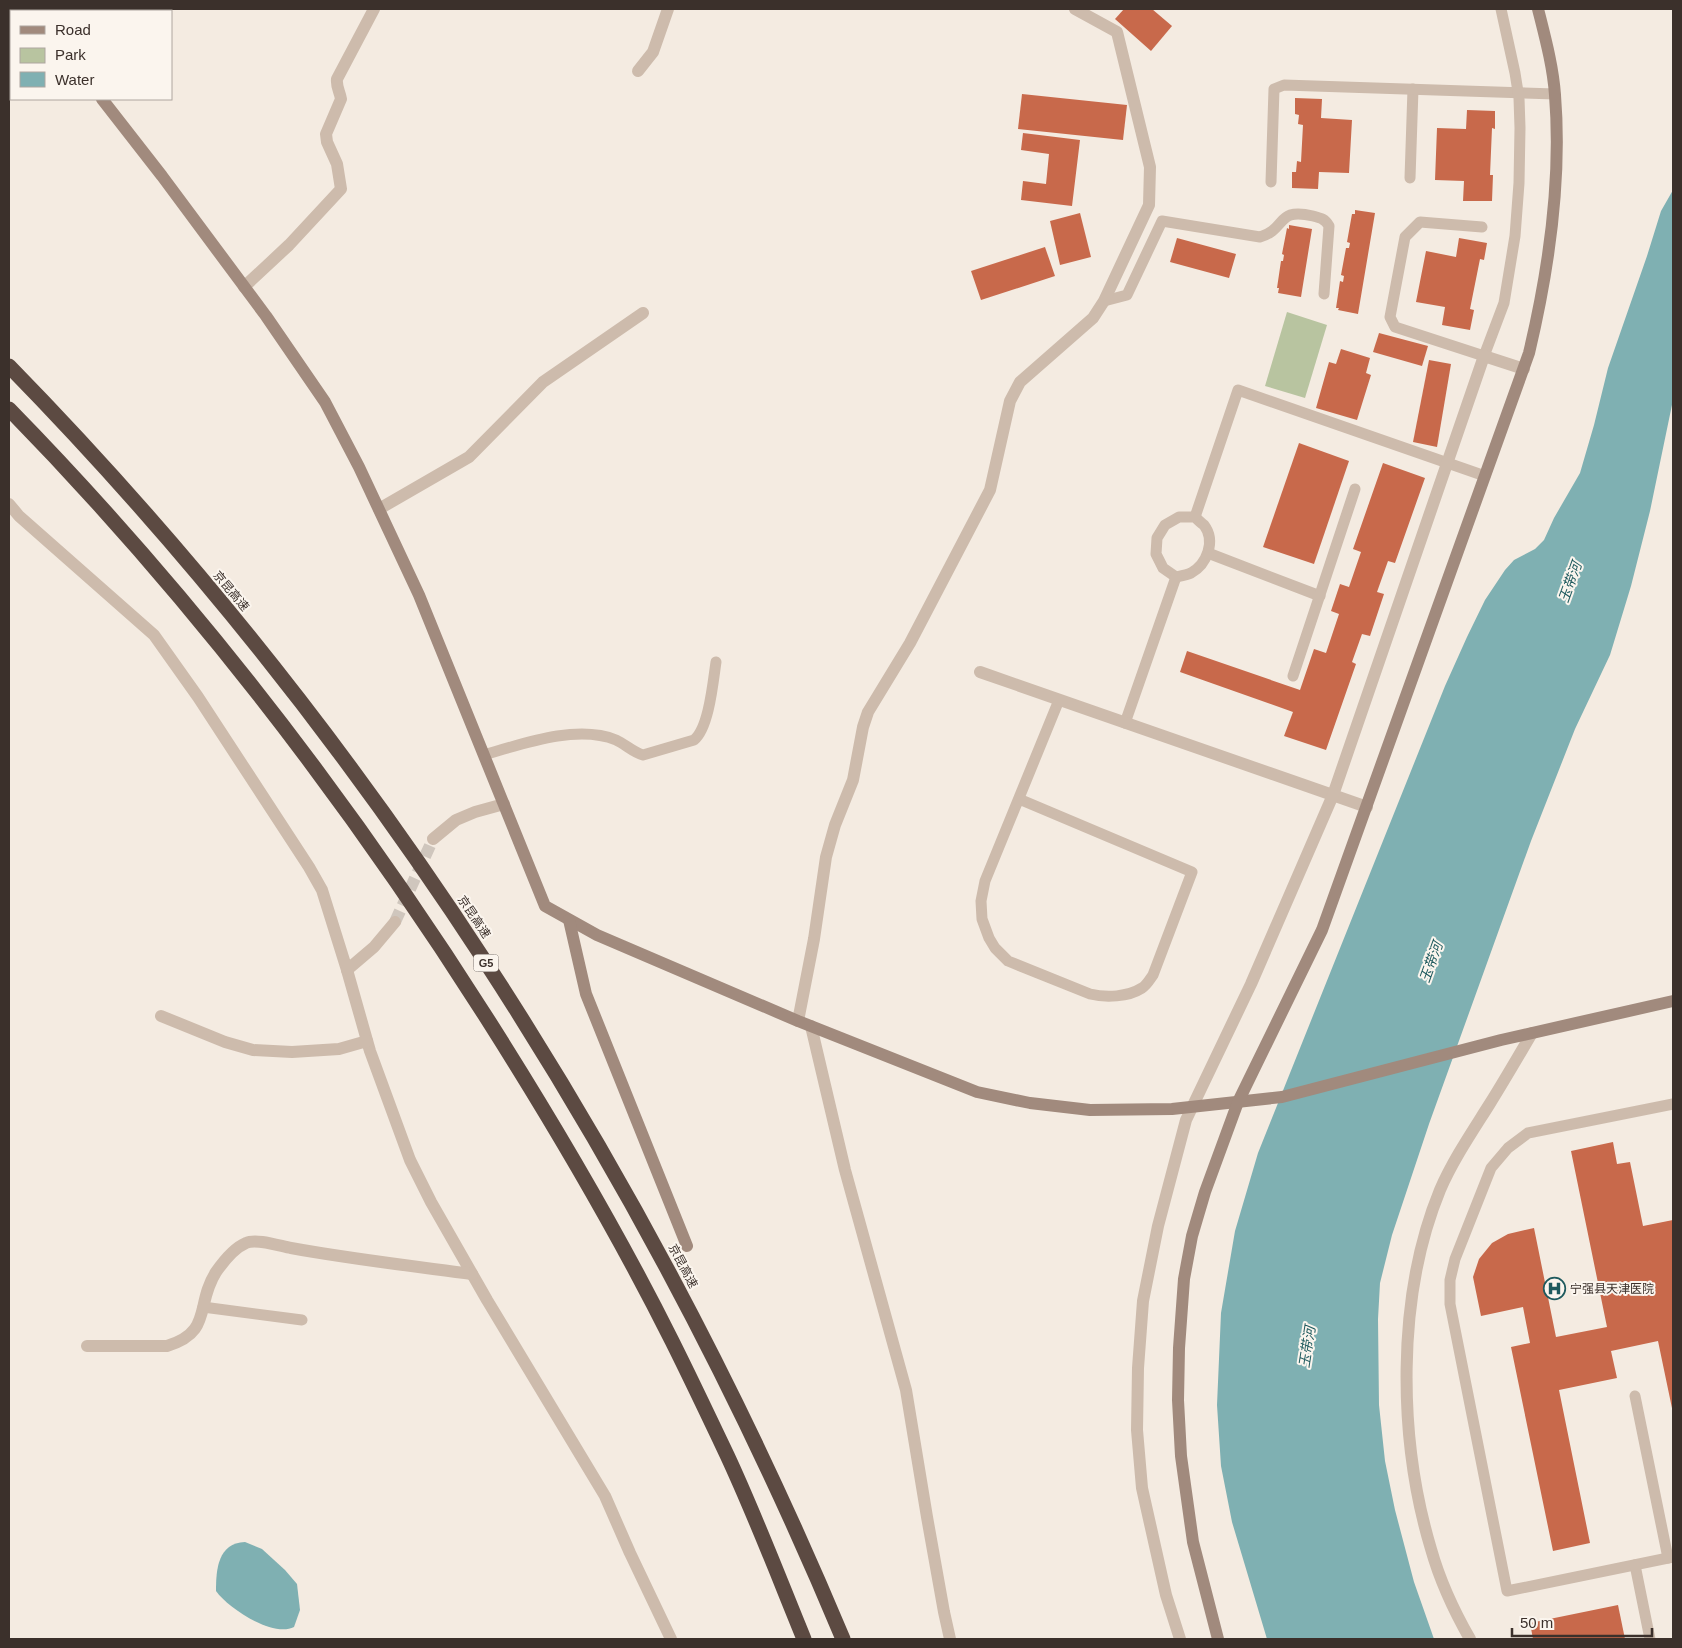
<svg xmlns="http://www.w3.org/2000/svg" width="1682" height="1648" viewBox="0 0 1682 1648" font-family="Arial,'Noto Sans SC',sans-serif">
	<rect width="100%" height="100%" fill="#f4ebe1"/>
	<!-- green -->
	<polygon fill="#b8c4a0" points="1287,312 1327,325 1305,398 1265,386"/>
	<!-- water -->
	<g fill="#7fb0b2">
		<polygon points="1673,190 1673,400 1650,511 1631,586 1610,655 1575,729 1531,841 1429,1124 1392,1235 1380,1283 1378,1319 1379,1405 1385,1461 1395,1510 1414,1582 1434,1639 1267,1639 1232,1522 1221,1466 1217,1405 1221,1313 1235,1231 1258,1153 1445,686 1467,637 1485,600 1505,570 1514,560 1535,549 1544,540 1554,518 1580,473 1594,425 1608,368 1647,256 1661,211"/>
		<path d="M 245,1542 L 262,1549 L 285,1570 L 297,1584 L 300,1610 L 294,1627 C 273,1638 228,1608 216,1591 C 216,1569 218,1543 245,1542 Z"/>
	</g>
	<!-- building -->
	<g fill="#c8694b">
		<polygon points="1124,9 1152,9 1172,26 1151,51 1115,19"/>
		<polygon points="1022,94 1127,105 1123,140 1018,129"/>
		<polygon points="1295,98 1322,99 1321,118 1352,120 1349,173 1319,172 1318,189 1292,188 1292,172 1296,172 1297,161 1301,162 1303,125 1298,124 1299,115 1295,114"/>
		<polygon points="1467,110 1495,111 1495,129 1492,128 1490,175 1493,175 1492,201 1463,201 1464,181 1435,180 1437,128 1466,129"/>
		<polygon points="1023,133 1080,140 1072,206 1021,200 1023,181 1046,184 1049,154 1021,150"/>
		<polygon points="1355,210 1375,213 1358,314 1338,310 1339,308 1336,308 1340,281 1343,282 1344,276 1341,275 1346,248 1349,248 1350,243 1347,242 1352,214 1355,214"/>
		<polygon points="1080,213 1091,257 1060,265 1050,221"/>
		<polygon points="1289,225 1312,229 1301,297 1278,293 1279,288 1277,288 1281,261 1283,261 1284,255 1282,254 1287,228 1289,229"/>
		<polygon points="1177,238 1236,254 1229,278 1170,262"/>
		<polygon points="1459,238 1487,243 1484,260 1480,259 1470,309 1474,310 1470,330 1442,325 1445,307 1416,302 1426,251 1456,257"/>
		<polygon points="1045,247 1055,276 981,300 971,271"/>
		<polygon points="1379,333 1428,346 1422,366 1373,352"/>
		<polygon points="1341,349 1370,358 1366,373 1371,375 1357,420 1316,408 1329,362 1336,364"/>
		<polygon points="1429,360 1451,364 1437,447 1413,442"/>
		<polygon points="1299,443 1349,461 1314,564 1263,547"/>
		<polygon points="1383,463 1425,478 1395,563 1388,561 1377,592 1384,594 1370,636 1362,634 1352,662 1356,664 1326,750 1284,736 1293,712 1180,672 1187,651 1300,690 1314,649 1326,653 1339,614 1331,611 1340,584 1349,587 1361,552 1353,549"/>
		<polygon points="1613,1142 1617,1164 1630,1162 1643,1226 1673,1220 1673,1413 1658,1341 1611,1351 1617,1378 1559,1390 1590,1543 1553,1551 1511,1347 1530,1343 1523,1307 1481,1316 1473,1277 1479,1259 1492,1243 1508,1234 1534,1228 1556,1337 1607,1327 1571,1151"/>
		<polygon points="1618,1605 1625,1639 1533,1639 1530,1623"/>
	</g>
	<g fill="none" stroke-linecap="round" stroke-linejoin="round">
		<!-- street-tunnel -->
		<polyline stroke="#cfc6bd" stroke-width="12" stroke-dasharray="12 6" stroke-linecap="butt" points="395,922 433,839"/>
		<!-- lane -->
		<g stroke="#cdbbac" stroke-width="11">
			<polyline points="1410,178 1413,89"/>
			<polyline points="1271,182 1274,89 1284,85 1555,94"/>
			<polyline points="1482,227 1420,222 1405,237 1390,317 1395,327 1484,356 1504,303 1515,236 1519,183 1520,128 1519,98 1515,73 1501,9"/>
			<path d="M 1104,301 L 1127,295 L 1162,221 L 1260,237 C 1287,229 1276,207 1313,216 C 1321,218 1325,219 1329,226 L 1324,294"/>
			<path d="M 1179,517 L 1195,517 C 1198,520 1201,523 1204,525 C 1216,541 1207,564 1191,573 C 1187,575 1181,576 1176,577 L 1163,568 L 1156,554 L 1157,538 L 1165,525 Z"/>
			<polyline points="1195,517 1238,390 1485,476"/>
			<polyline points="1208,553 1320,596"/>
			<polyline points="1293,676 1355,489"/>
			<polyline points="1125,723 1176,577"/>
			<path d="M 484,755 C 522,744 577,724 616,740 C 625,744 633,752 643,755 L 694,740 C 709,728 713,682 716,662"/>
			<path d="M 1019,799 L 1192,872 L 1153,975 C 1150,979 1147,985 1142,988 C 1128,997 1106,998 1090,994 L 1008,961 L 995,948 L 989,938 L 982,919 L 981,901 L 985,881 L 1059,700"/>
			<polyline points="1673,1104 1528,1133 1508,1148 1491,1168 1455,1259 1450,1280 1450,1304 1507,1591 1673,1557"/>
			<polyline points="203,1307 302,1320"/>
			<polyline points="1635,1396 1668,1558"/>
			<polyline points="1635,1565 1650,1639"/>
		</g>
		<!-- street -->
		<g stroke="#cdbbac" stroke-width="12">
			<polyline points="638,71 653,52 668,9"/>
			<path d="M 244,287 L 289,245 L 341,189 L 337,164 L 327,142 L 326,134 L 341,99 C 340,92 336,87 337,79 L 374,9"/>
			<polyline points="9,504 19,516 154,635 198,697 309,867 322,890 347,970 370,1051 410,1160 431,1202 487,1300 605,1496 630,1553 671,1639"/>
			<polyline points="379,509 469,457 543,382 643,313"/>
			<polyline points="980,672 1367,807"/>
			<polyline points="433,839 456,820 475,812 504,804"/>
			<polyline points="347,970 374,947 395,922"/>
			<polyline points="161,1016 225,1042 253,1050 292,1052 339,1049 367,1041"/>
			<polyline points="798,1021 814,939 826,857 835,825 853,780 863,727 868,712 910,643 990,490 1010,401 1020,382 1093,318 1104,301 1149,205 1150,167 1117,32 1075,9"/>
			<polyline points="811,1026 845,1170 906,1390 927,1517 944,1612 950,1639"/>
			<path d="M 87,1346 L 167,1346 C 213,1332 195,1305 216,1272 C 223,1262 234,1248 246,1243 C 256,1238 280,1246 291,1248 C 351,1259 412,1266 472,1274"/>
			<polyline points="1180,1639 1166,1595 1142,1488 1137,1430 1138,1368 1143,1301 1158,1226 1186,1120 1251,984 1333,795 1484,356 1524,369"/>
			<path d="M 1470,1639 C 1454,1611 1440,1581 1431,1549 C 1398,1439 1396,1297 1440,1190 C 1453,1160 1472,1132 1489,1105 C 1504,1081 1518,1057 1532,1033"/>
		</g>
		<!-- secondary -->
		<g stroke="#a18a7d" stroke-width="12">
			<polyline points="31,9 33,11"/>
			<polyline points="102,99 162,176 266,316 325,402 359,467 419,595 545,906 597,935 798,1021 977,1092 1030,1103 1090,1110 1172,1109 1282,1097 1501,1040 1673,1001"/>
			<polyline points="569,920 586,994 687,1246"/>
			<path d="M 1218,1639 L 1193,1542 L 1181,1456 L 1178,1400 L 1179,1348 L 1184,1279 L 1192,1236 L 1205,1192 L 1238,1102 L 1322,930 L 1529,353 C 1549,269 1562,182 1555,95 C 1553,66 1545,37 1538,9"/>
		</g>
		<!-- highway -->
		<g stroke="#5c4a42" stroke-width="15">
			<path d="M 9,366 C 366,731 646,1168 843,1639"/>
			<path d="M 9,409 C 190,594 349,801 488,1020 C 554,1124 617,1231 672,1341 C 691,1379 709,1417 727,1455 C 755,1515 779,1578 804,1639"/>
		</g>
	</g>
	<!-- icons -->
	<defs>
		<symbol id="hospital-ring" viewBox="-11 -11 22 22"><circle r="9.5" fill="#fbf5ee" stroke="#1f5a5e" stroke-width="1.5"/><path d="M-5-5h3v3.5h4V-5h3V5h-3V1.5h-4V5h-3Z" fill="#1f5a5e"/></symbol>
	</defs>
	<g fill-rule="evenodd">
		<use href="#hospital-ring" x="1542" y="1276" width="25" height="25"/>
	</g>
	<g text-anchor="middle" stroke-width="4" stroke-linejoin="round" paint-order="stroke">
		<!-- shield labels -->
		<rect fill="#fbf5ee" stroke="#756b66" stroke-width="1" x="473.5" y="954.5" width="25" height="17" rx="4"/>
		<g font-size="11" font-weight="bold" fill="#3b302b">
			<text x="486" y="967">G5</text>
		</g>
		<!-- street labels -->
		<g font-size="12" fill="#3b302b" stroke="#fbf5ee">
			<text transform="translate(231 591) rotate(50)" y="4">京昆高速</text>
			<text transform="translate(474 917) rotate(56)" y="4">京昆高速</text>
			<text transform="translate(683 1266) rotate(62)" y="4">京昆高速</text>
		</g>
		<!-- poi labels -->
		<g font-size="12" fill="#3b302b" stroke="#fbf5ee" text-anchor="start">
			<text x="1570" y="1293">宁强县天津医院</text>
		</g>
		<!-- water labels -->
		<g font-size="14" font-style="italic" fill="#1f5a5e" stroke="#fbf5ee">
			<text transform="translate(1570 582) rotate(-70)" y="5">玉带河</text>
			<text transform="translate(1431 962) rotate(-70)" y="5">玉带河</text>
			<text transform="translate(1307 1347) rotate(-81)" y="5">玉带河</text>
		</g>
	</g>
	<!-- border -->
	<rect width="1682" height="1648" fill="none" stroke="#3b302b" stroke-width="20"/>
	<!-- legend -->
	<rect x="10" y="10" width="162" height="90" fill="#fbf5ee" stroke="#aea6a0"/>
	<rect x="20" y="26" width="25" height="8" fill="#a18a7d" stroke="#aea6a0"/>
	<text x="55" y="35" font-size="15" fill="#3b302b">Road</text>
	<rect x="20" y="48" width="25" height="15" fill="#b8c4a0" stroke="#aea6a0"/>
	<text x="55" y="60" font-size="15" fill="#3b302b">Park</text>
	<rect x="20" y="72" width="25" height="15" fill="#7fb0b2" stroke="#aea6a0"/>
	<text x="55" y="85" font-size="15" fill="#3b302b">Water</text>
	<!-- scale -->
	<path d="M1512 1628v8h140v-8" fill="none" stroke="#3b302b" stroke-width="2.5"/>
	<text x="1520" y="1628" font-size="15" fill="#3b302b" stroke="#fbf5ee" stroke-width="4" paint-order="stroke">50 m</text>
</svg>
